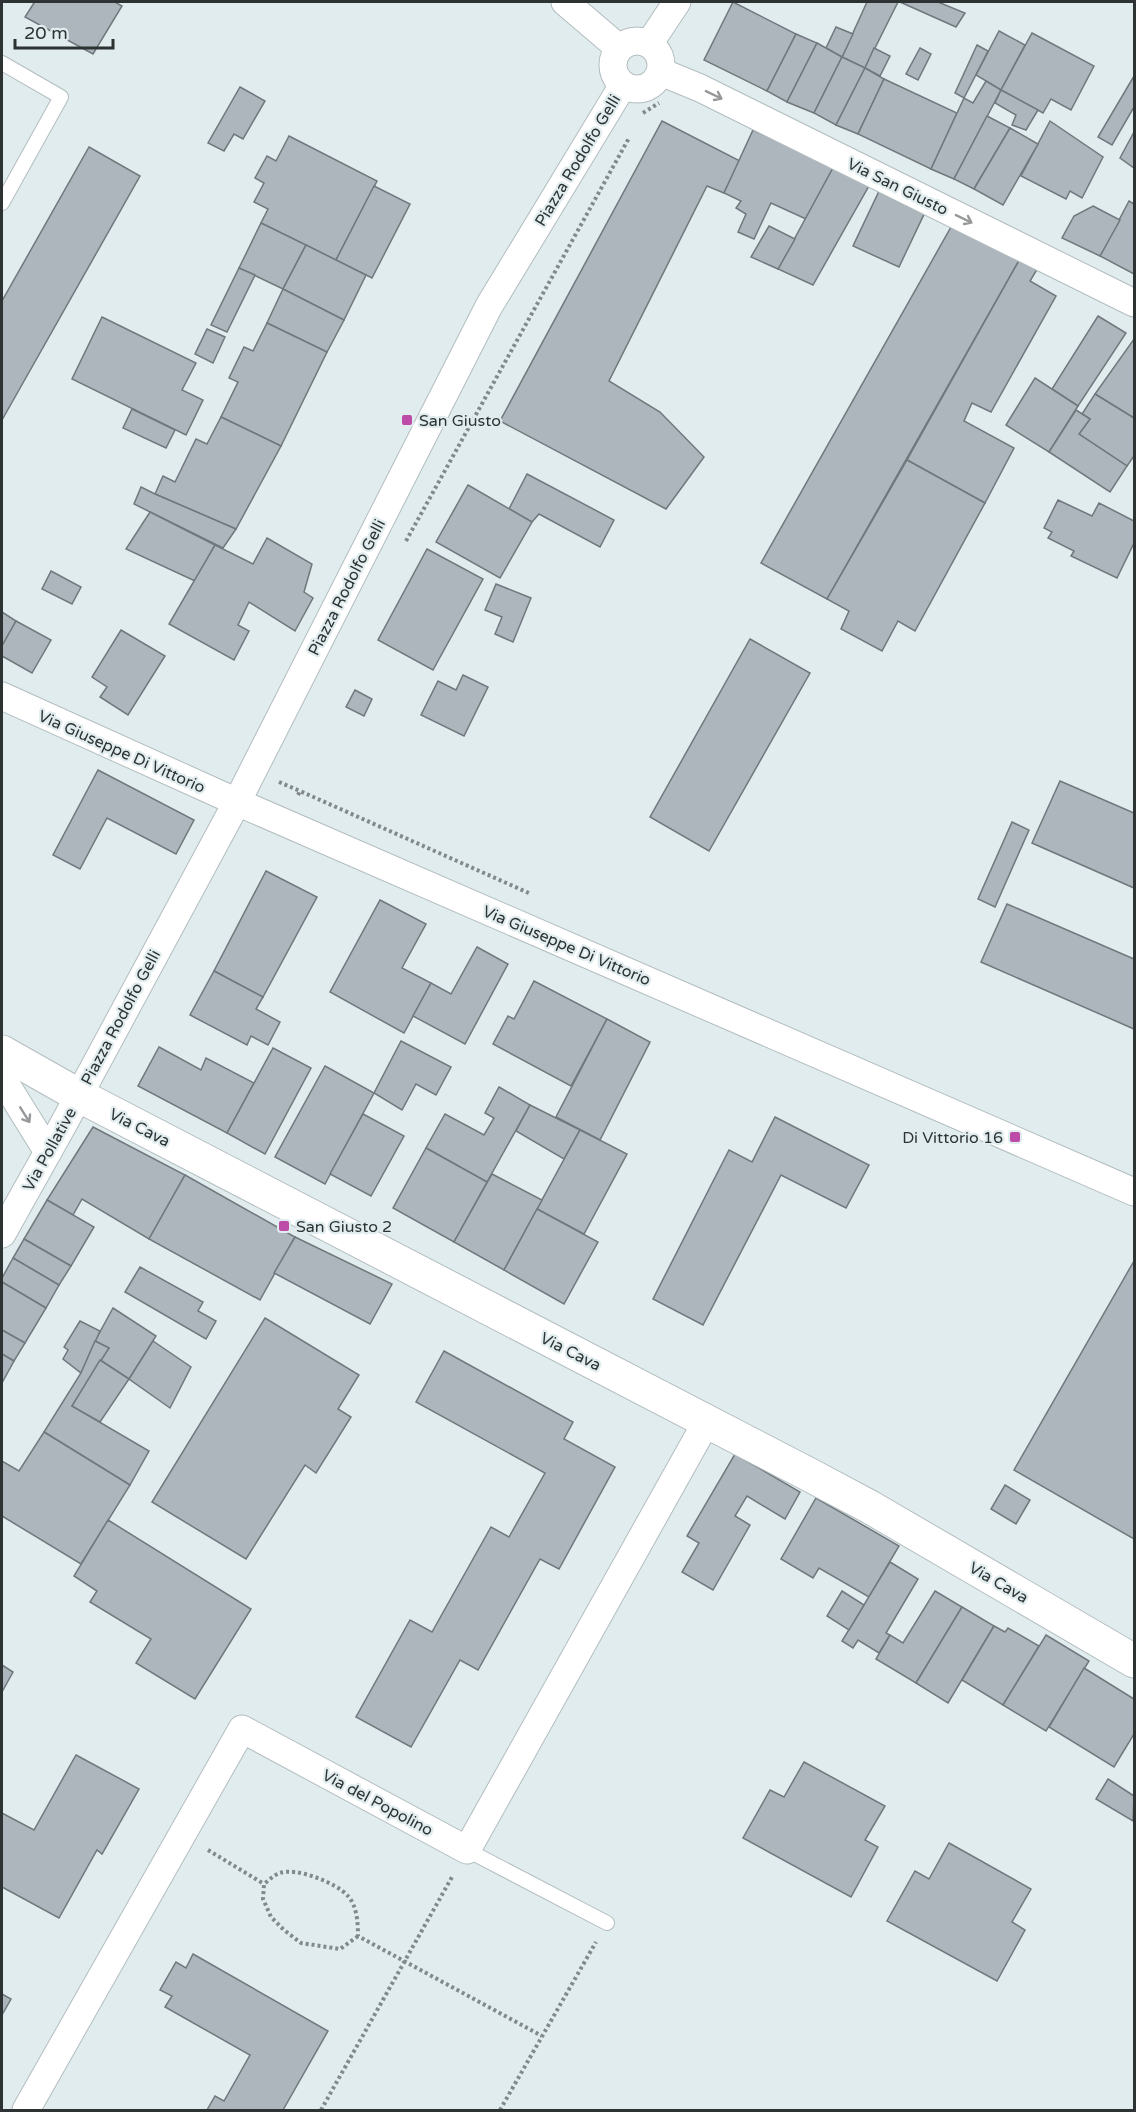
<svg xmlns="http://www.w3.org/2000/svg" width="1136" height="2112" viewBox="0 0 1136 2112" font-family="'Varela Round',sans-serif">
	<rect width="100%" height="100%" fill="#e1ecef"/>
	<!-- building -->
	<g fill="#adb6bc" stroke="#70787d" stroke-width="1.5">
		<polygon points="33,2 115,2 122,6 93,54 25,17 34,3"/>
		<polygon points="733,2 796,34 767,91 704,60"/>
		<polygon points="867,2 898,2 865,68 842,57"/>
		<polygon points="900,2 938,2 965,13 956,27"/>
		<polygon points="836,27 853,34 842,57 826,48"/>
		<polygon points="999,31 1025,45 1001,90 976,75"/>
		<polygon points="1032,33 1094,66 1071,110 1051,99 1043,113 1001,90"/>
		<polygon points="796,34 817,43 787,102 767,91"/>
		<polygon points="817,43 842,57 814,113 787,102"/>
		<polygon points="977,45 988,51 964,98 955,93"/>
		<polygon points="874,48 890,56 880,76 865,68"/>
		<polygon points="920,48 931,54 918,80 906,74"/>
		<polygon points="842,57 865,68 836,125 814,113"/>
		<polygon points="865,68 884,79 858,134 836,125"/>
		<polygon points="1134,76 1134,107 1112,145 1098,137"/>
		<polygon points="884,79 957,113 931,169 858,134"/>
		<polygon points="986,81 1001,90 954,179 931,169 964,98 973,103"/>
		<polygon points="240,87 265,101 243,139 234,134 224,151 208,143"/>
		<polygon points="1001,90 1038,110 1026,130 1012,125 1016,115 995,103"/>
		<polygon points="987,116 1010,128 974,189 954,179"/>
		<polygon points="662,121 740,161 724,193 707,186 609,381 660,412 704,457 666,509 500,421"/>
		<polygon points="1050,121 1103,157 1082,198 1070,191 1066,199 1021,176"/>
		<polygon points="1010,128 1038,144 1003,205 974,189"/>
		<polygon points="753,130 834,166 806,219 771,203 754,239 738,232 746,214 736,208 741,201 724,193"/>
		<polygon points="1134,132 1134,168 1120,158"/>
		<polygon points="289,136 377,181 336,260 261,223 268,209 254,202 264,183 255,178 267,156 276,161"/>
		<polygon points="89,147 140,176 2,420 2,301"/>
		<polygon points="834,166 870,184 813,285 778,269"/>
		<polygon points="374,186 410,204 372,278 336,260"/>
		<polygon points="881,187 927,208 899,267 853,246"/>
		<polygon points="1129,201 1134,204 1134,274 1100,256"/>
		<polygon points="1093,206 1120,220 1100,256 1062,238 1074,216"/>
		<polygon points="955,220 1021,257 827,599 761,563"/>
		<polygon points="261,223 306,245 283,289 239,268"/>
		<polygon points="769,226 795,239 778,269 751,257"/>
		<polygon points="306,245 366,275 344,320 283,289"/>
		<polygon points="1021,257 1039,266 1030,281 1056,296 991,412 972,403 964,421 1014,448 985,503 907,460"/>
		<polygon points="239,268 255,275 227,332 211,325"/>
		<polygon points="283,289 344,320 327,352 267,323"/>
		<polygon points="1098,316 1126,333 1078,406 1052,389"/>
		<polygon points="102,317 196,363 182,390 203,400 186,435 72,379"/>
		<polygon points="267,323 327,352 281,446 221,417 238,382 229,378 244,347 253,351"/>
		<polygon points="207,329 225,337 213,363 195,354"/>
		<polygon points="1134,339 1134,418 1095,394"/>
		<polygon points="1035,378 1078,406 1049,452 1006,425"/>
		<polygon points="1095,394 1134,418 1134,456 1127,466 1079,434 1090,419 1082,414"/>
		<polygon points="132,409 175,430 166,448 123,428"/>
		<polygon points="1076,410 1090,419 1079,434 1127,466 1110,492 1049,452"/>
		<polygon points="221,417 281,446 236,529 155,494 163,476 175,482 196,439 207,444"/>
		<polygon points="907,460 985,503 915,631 898,621 882,651 841,629 849,611 827,599"/>
		<polygon points="527,474 614,520 600,547 539,514 532,522 509,509"/>
		<polygon points="468,485 532,522 500,578 436,542"/>
		<polygon points="141,487 155,494 236,529 223,548 134,504"/>
		<polygon points="1058,500 1092,516 1099,503 1134,521 1134,543 1117,578 1071,556 1074,551 1048,538 1052,532 1044,528"/>
		<polygon points="150,512 215,545 195,581 126,549"/>
		<polygon points="267,538 312,564 304,592 313,598 295,631 249,602 238,625 249,631 234,660 169,624 215,545 253,564"/>
		<polygon points="427,549 483,579 433,670 378,640"/>
		<polygon points="51,571 81,587 72,604 42,589"/>
		<polygon points="496,584 531,598 513,642 495,634 502,617 485,610"/>
		<polygon points="2,612 16,621 2,646"/>
		<polygon points="16,621 51,640 32,673 2,656 2,646"/>
		<polygon points="121,630 165,656 128,715 100,697 107,687 92,677"/>
		<polygon points="750,639 810,673 709,851 650,817"/>
		<polygon points="463,675 488,687 464,736 421,715 438,681 456,690"/>
		<polygon points="355,690 372,699 364,716 346,707"/>
		<polygon points="98,770 194,820 176,854 107,818 80,869 53,855"/>
		<polygon points="1060,781 1134,813 1134,888 1032,843"/>
		<polygon points="1012,822 1029,830 995,907 978,899"/>
		<polygon points="266,871 317,897 263,997 214,971"/>
		<polygon points="380,900 426,924 402,968 431,983 404,1033 330,992"/>
		<polygon points="1007,904 1134,959 1134,1029 981,962"/>
		<polygon points="477,947 508,964 465,1044 413,1016 431,983 451,994"/>
		<polygon points="214,971 263,997 256,1009 280,1022 268,1045 251,1036 247,1045 190,1015"/>
		<polygon points="534,981 607,1019 571,1086 493,1044 508,1016 514,1019"/>
		<polygon points="607,1019 650,1042 600,1140 556,1117"/>
		<polygon points="401,1041 451,1067 436,1095 416,1084 402,1110 374,1093"/>
		<polygon points="159,1047 201,1070 206,1058 254,1083 227,1133 138,1086"/>
		<polygon points="273,1048 311,1068 265,1154 227,1133"/>
		<polygon points="325,1066 374,1093 325,1184 275,1157"/>
		<polygon points="499,1087 530,1105 487,1182 426,1148 445,1114 484,1135 494,1118 485,1113"/>
		<polygon points="530,1105 580,1130 564,1159 516,1131"/>
		<polygon points="363,1114 404,1136 371,1196 330,1174"/>
		<polygon points="775,1117 869,1165 846,1208 781,1175 703,1325 653,1299 729,1150 752,1162"/>
		<polygon points="93,1127 185,1175 149,1239 82,1199 73,1215 47,1200"/>
		<polygon points="580,1130 627,1154 584,1234 537,1209"/>
		<polygon points="426,1148 487,1182 454,1242 393,1208"/>
		<polygon points="492,1174 542,1200 504,1270 454,1242"/>
		<polygon points="185,1175 295,1237 260,1300 149,1239"/>
		<polygon points="47,1200 94,1227 71,1266 24,1239"/>
		<polygon points="537,1209 598,1242 564,1304 504,1270"/>
		<polygon points="295,1237 392,1284 370,1324 274,1273"/>
		<polygon points="24,1239 71,1266 59,1285 13,1258"/>
		<polygon points="13,1258 59,1285 46,1308 2,1282 2,1278"/>
		<polygon points="1134,1261 1134,1539 1014,1470"/>
		<polygon points="140,1267 203,1302 198,1311 216,1321 206,1339 125,1292"/>
		<polygon points="2,1282 46,1308 25,1343 2,1330"/>
		<polygon points="113,1308 156,1336 129,1379 100,1360 109,1348 95,1341"/>
		<polygon points="265,1318 359,1375 338,1409 351,1417 316,1473 305,1465 246,1559 152,1502"/>
		<polygon points="80,1321 100,1331 81,1373 63,1359 68,1350 64,1347"/>
		<polygon points="2,1330 25,1343 14,1361 2,1354"/>
		<polygon points="95,1341 109,1348 72,1406 149,1451 130,1485 44,1432 81,1373"/>
		<polygon points="153,1341 191,1367 170,1408 129,1379"/>
		<polygon points="444,1351 573,1422 564,1439 615,1467 559,1569 540,1559 478,1670 460,1660 411,1747 356,1717 410,1620 432,1632 491,1527 509,1537 545,1473 416,1402"/>
		<polygon points="2,1354 14,1361 2,1383"/>
		<polygon points="100,1360 129,1379 100,1422 72,1406"/>
		<polygon points="44,1432 130,1485 81,1564 2,1516 2,1461 19,1471"/>
		<polygon points="735,1454 800,1492 785,1519 747,1496 735,1516 750,1525 713,1590 682,1572 699,1543 687,1536"/>
		<polygon points="1005,1485 1030,1500 1016,1524 991,1509"/>
		<polygon points="816,1498 899,1546 869,1597 819,1568 813,1578 781,1559"/>
		<polygon points="108,1520 251,1609 195,1699 136,1663 151,1639 90,1602 97,1591 74,1576"/>
		<polygon points="890,1562 918,1579 886,1633 890,1635 879,1653 858,1640 853,1648 842,1641"/>
		<polygon points="842,1591 864,1605 849,1630 827,1616"/>
		<polygon points="935,1591 962,1607 916,1683 876,1659 890,1635 903,1643"/>
		<polygon points="962,1607 994,1626 948,1703 916,1683"/>
		<polygon points="994,1626 1005,1632 1008,1628 1039,1646 1003,1705 962,1680"/>
		<polygon points="1046,1635 1089,1661 1046,1731 1003,1705"/>
		<polygon points="2,1665 13,1672 2,1692"/>
		<polygon points="1084,1668 1134,1699 1134,1734 1114,1767 1049,1727"/>
		<polygon points="76,1755 139,1789 102,1854 97,1850 59,1918 2,1887 2,1813 34,1830"/>
		<polygon points="804,1762 885,1806 865,1840 878,1847 851,1897 743,1838 770,1790 784,1797"/>
		<polygon points="1108,1779 1134,1796 1133,1821 1096,1799"/>
		<polygon points="949,1843 1031,1889 1012,1922 1025,1930 997,1981 887,1921 915,1871 929,1879"/>
		<polygon points="193,1954 328,2031 283,2110 207,2110 215,2096 224,2101 250,2055 165,2007 172,1996 160,1990 176,1962 186,1968"/>
		<polygon points="2,1994 11,1999 2,2015"/>
	</g>
	<g fill="none" stroke-linecap="round" stroke-linejoin="round">
		<defs>
			<g id="service">
				<polyline points="2,63 61,97 2,203"/>
				<polyline points="467,1850 607,1923"/>
			</g>
			<g id="minor">
				<polyline points="565,2 619,48"/>
				<circle cx="637" cy="65" r="24"/>
				<polyline points="649,44 677,2"/>
				<polyline points="661,72 700,88 1134,303"/>
				<polyline points="2,696 237,802 1134,1192"/>
				<polyline points="2,1078 48,1152"/>
				<polyline points="2,1234 63,1125 237,802 489,306 623,85"/>
				<polyline points="26,2110 242,1729 467,1850 707,1421"/>
			</g>
			<polyline id="tertiary" points="2,1052 78,1095 808,1474 870,1507 1134,1661"/>
		</defs>
		<!-- service casing -->
		<use href="#service" stroke="#b3bdc0" stroke-width="16"/>
		<!-- minor casing -->
		<use href="#minor" stroke="#b3bdc0" stroke-width="29"/>
		<!-- tertiary casing -->
		<use href="#tertiary" stroke="#b3bdc0" stroke-width="35"/>
		<!-- path -->
		<g stroke="#81898b" stroke-width="4" stroke-dasharray="3 3" stroke-linecap="butt">
			<polyline points="643,113 659,103"/>
			<polyline points="406,541 629,138"/>
			<polyline points="279,782 300,791"/>
			<polyline points="298,795 300,791 531,894"/>
			<polyline points="208,1850 264,1884"/>
			<path d="M 358,1936 L 340,1949 L 301,1943 L 284,1930 L 271,1917 L 263,1899 L 264,1884 C 269,1880 274,1875 280,1873 C 296,1867 337,1883 348,1896 C 357,1906 358,1923 358,1936 L 542,2036"/>
			<polyline points="321,2110 452,1877"/>
			<polyline points="500,2110 596,1942"/>
		</g>
		<!-- service -->
		<use href="#service" stroke="#fff" stroke-width="14"/>
		<!-- minor -->
		<use href="#minor" stroke="#fff" stroke-width="27"/>
		<!-- tertiary -->
		<use href="#tertiary" stroke="#fff" stroke-width="33"/>
	</g>
	<!-- one-way arrows -->
	<defs><path id="oneway-shaft" d="M-6 0H5M1.5-3L5.5 0L1.5 3" fill="none" stroke-width="1.6" stroke-linecap="round" stroke-linejoin="round" transform="scale(1.5)"/></defs>
	<g stroke="#969899">
		<use href="#oneway-shaft" transform="translate(714 95) rotate(26)"/>
		<use href="#oneway-shaft" transform="translate(964 219) rotate(26)"/>
		<use href="#oneway-shaft" transform="translate(25 1115) rotate(58)"/>
	</g>
	<!-- markers -->
	<g fill="#bd4ca8" stroke="#e1ecef" stroke-width="2">
		<rect x="401" y="414" width="12" height="12" rx="3"/>
		<rect x="1009" y="1131" width="12" height="12" rx="3"/>
		<rect x="278" y="1220" width="12" height="12" rx="3"/>
	</g>
	<g text-anchor="middle" stroke-width="4.5" stroke-linejoin="round" paint-order="stroke">
		<!-- street labels -->
		<g font-size="16" fill="#2d3233" stroke="#e1ecef">
			<text transform="translate(577 160) rotate(-59)" y="6">Piazza Rodolfo Gelli</text>
			<text transform="translate(898 186) rotate(26)" y="6">Via San Giusto</text>
			<text transform="translate(346 587) rotate(-63)" y="6">Piazza Rodolfo Gelli</text>
			<text transform="translate(122 751) rotate(24)" y="6">Via Giuseppe Di Vittorio</text>
			<text transform="translate(567 945) rotate(23)" y="6">Via Giuseppe Di Vittorio</text>
			<text transform="translate(120 1017) rotate(-62)" y="6">Piazza Rodolfo Gelli</text>
			<text transform="translate(140 1127) rotate(27)" y="6">Via Cava</text>
			<text transform="translate(49 1149) rotate(-61)" y="6">Via Pollative</text>
			<text transform="translate(571 1351) rotate(27)" y="6">Via Cava</text>
			<text transform="translate(999 1582) rotate(30)" y="6">Via Cava</text>
			<text transform="translate(378 1802) rotate(28)" y="6">Via del Popolino</text>
		</g>
		<!-- poi labels -->
		<g font-size="16" fill="#2d3233" stroke="#e1ecef" text-anchor="start">
			<text x="419" y="426">San Giusto</text>
			<text x="1003" y="1143" text-anchor="end">Di Vittorio 16</text>
			<text x="296" y="1232">San Giusto 2</text>
		</g>
	</g>
	<!-- border -->
	<rect width="1136" height="2112" fill="none" stroke="#2d3233" stroke-width="6"/>
	<!-- scale -->
	<path d="M15 39v9h98v-9" fill="none" stroke="#2d3233" stroke-width="3"/>
	<text x="24" y="39" font-size="18" fill="#2d3233" stroke="#e1ecef" stroke-width="4.5" paint-order="stroke">20 m</text>
</svg>
